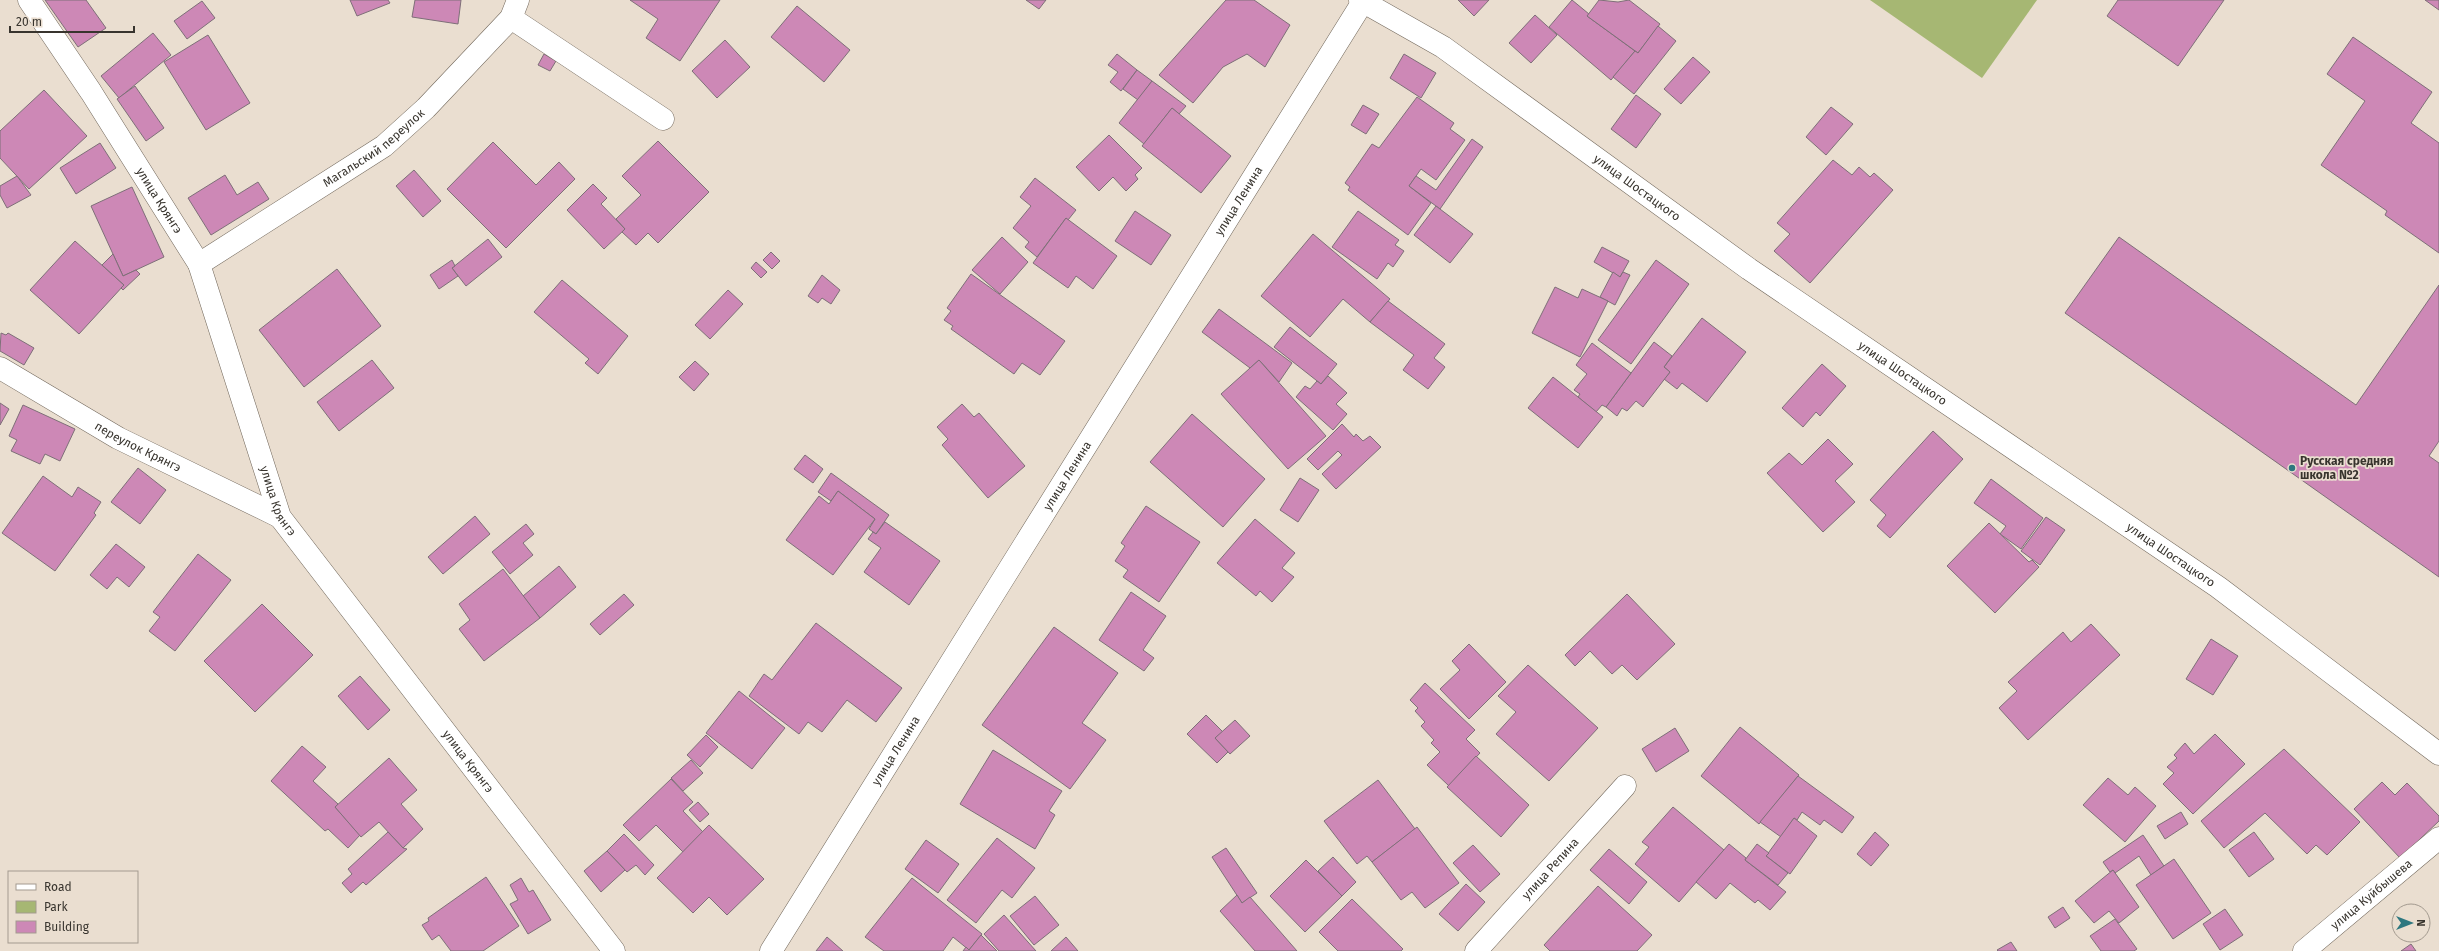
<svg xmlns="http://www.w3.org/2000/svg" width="2439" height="951" viewBox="0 0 2439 951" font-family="'Fira Sans',sans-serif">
	<rect width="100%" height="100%" fill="#eaded0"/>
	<!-- green -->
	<polygon fill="#a6b773" points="1870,0 2037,0 1982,78"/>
	<!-- building -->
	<g fill="#cd88b6" stroke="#7e6f78">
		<polygon points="45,0 86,0 106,28 78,47"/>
		<polygon points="350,0 388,0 390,3 357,16"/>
		<polygon points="415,0 461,0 458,24 412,17"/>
		<polygon points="630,0 720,0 680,61 646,38 658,19"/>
		<polygon points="1026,0 1046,0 1039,9"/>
		<polygon points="1226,0 1254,0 1290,25 1265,67 1247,54 1223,67 1193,103 1159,75"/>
		<polygon points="1458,0 1489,0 1474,16"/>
		<polygon points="1572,0 1589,14 1587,16 1635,51 1611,80 1549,27"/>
		<polygon points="1599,0 1618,2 1629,0 1660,24 1638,53 1587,16"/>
		<polygon points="2118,0 2224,0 2178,66 2107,16"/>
		<polygon points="2425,0 2439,0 2439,10"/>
		<polygon points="202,1 215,18 187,39 174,21"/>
		<polygon points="797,6 850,50 824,82 771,37"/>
		<polygon points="1535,15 1557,35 1531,63 1509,43"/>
		<polygon points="1658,26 1676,41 1634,94 1613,77 1635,51 1638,53"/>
		<polygon points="153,33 171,55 119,98 101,76"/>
		<polygon points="208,35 250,103 206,130 164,62"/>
		<polygon points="2353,37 2432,92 2411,123 2439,143 2439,253 2385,215 2387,211 2321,165 2365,101 2327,74"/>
		<polygon points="725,40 750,67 717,98 692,71"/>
		<polygon points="544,54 556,61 550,71 538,65"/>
		<polygon points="1117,54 1137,70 1121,91 1110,82 1118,72 1108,65"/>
		<polygon points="1404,54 1436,73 1421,98 1390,78"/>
		<polygon points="1693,57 1710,72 1681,104 1664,89"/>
		<polygon points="1137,70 1152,81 1138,100 1123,89"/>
		<polygon points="1152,81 1186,106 1179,114 1172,108 1144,144 1119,123"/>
		<polygon points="135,86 164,128 146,141 117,99"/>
		<polygon points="44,90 87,136 29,189 0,158 0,131"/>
		<polygon points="1636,95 1661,114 1636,148 1611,129"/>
		<polygon points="1417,97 1454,123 1450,129 1465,140 1436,180 1421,169 1409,186 1431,203 1408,235 1348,190 1350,187 1345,183 1372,144 1379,148"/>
		<polygon points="1363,105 1379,114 1366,134 1351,125"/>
		<polygon points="1831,107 1853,124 1826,155 1806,137"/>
		<polygon points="1172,108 1231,156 1201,193 1142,146"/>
		<polygon points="1109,135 1142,168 1135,175 1138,179 1126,191 1113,177 1099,191 1076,167"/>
		<polygon points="1472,139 1483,147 1440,209 1409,186 1416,176 1436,190"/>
		<polygon points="658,141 709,192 658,243 648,233 636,245 622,232 625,229 616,219 641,195 622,176"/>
		<polygon points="493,142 536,185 559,162 575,179 506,248 447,189"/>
		<polygon points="100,143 116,168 76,194 60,168"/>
		<polygon points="1833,160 1852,175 1859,167 1870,177 1874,173 1893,190 1810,283 1774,251 1790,234 1777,223"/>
		<polygon points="414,170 441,201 423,217 396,186"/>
		<polygon points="225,175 237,195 258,182 269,199 211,235 188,198"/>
		<polygon points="17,176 31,195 7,208 0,195 0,186"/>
		<polygon points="1035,178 1076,210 1068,220 1066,218 1037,257 1025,247 1029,242 1013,228 1031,206 1020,197"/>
		<polygon points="593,184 607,198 601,204 625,229 604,249 567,210"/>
		<polygon points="132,187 164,257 123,276 91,206"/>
		<polygon points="1436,206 1473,234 1450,263 1414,235"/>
		<polygon points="1135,211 1171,235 1151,265 1115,241"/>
		<polygon points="1358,211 1399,240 1395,245 1404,251 1393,267 1388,263 1377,279 1332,247"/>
		<polygon points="1066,218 1117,256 1093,289 1076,276 1068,288 1033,263"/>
		<polygon points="1313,234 1390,299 1370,322 1343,299 1310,337 1261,296"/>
		<polygon points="1002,237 1028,262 1000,294 972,270"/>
		<polygon points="2119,237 2356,405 2439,285 2439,441 2429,456 2439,463 2439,577 2065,313"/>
		<polygon points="488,239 502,257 466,286 452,268"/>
		<polygon points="75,241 124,285 79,334 30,290"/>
		<polygon points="1602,247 1629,261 1620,277 1594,262"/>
		<polygon points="771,252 780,261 772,269 763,260"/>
		<polygon points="113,254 123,276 136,270 140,274 123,290 121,288 124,285 102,265"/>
		<polygon points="452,260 455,266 452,268 458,276 439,289 430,275"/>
		<polygon points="1656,260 1689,284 1631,364 1598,340"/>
		<polygon points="756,262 767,272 761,278 751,268"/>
		<polygon points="337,269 381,326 304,387 259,330"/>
		<polygon points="1613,272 1620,277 1623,272 1630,275 1615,305 1600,297"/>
		<polygon points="971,274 1065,341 1040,375 1022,363 1014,374 951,329 953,326 944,320 951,311 947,308"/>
		<polygon points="822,275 840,290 831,304 822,298 818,303 808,296"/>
		<polygon points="562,280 628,336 598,374 585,363 589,359 534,312"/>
		<polygon points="1555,287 1578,298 1582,289 1608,301 1580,357 1532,333"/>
		<polygon points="728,290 743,304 710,339 695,325"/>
		<polygon points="1388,301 1445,344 1434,358 1445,367 1428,389 1403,370 1414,355 1370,322"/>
		<polygon points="1219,309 1292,363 1279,382 1259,360 1250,368 1202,332"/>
		<polygon points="1702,318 1746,352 1707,402 1682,383 1677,389 1664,379 1670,372 1664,367"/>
		<polygon points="1290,327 1337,364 1321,384 1274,347"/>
		<polygon points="1,333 6,335 8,333 34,348 24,365 0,351"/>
		<polygon points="1654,342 1672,356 1664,367 1670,372 1643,407 1636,401 1627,411 1622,408 1617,416 1606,407"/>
		<polygon points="1592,343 1631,373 1606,407 1602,405 1596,412 1578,397 1580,394 1574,390 1587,374 1576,365"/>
		<polygon points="372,360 394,388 339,431 317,402"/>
		<polygon points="1259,360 1326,436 1288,469 1221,394"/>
		<polygon points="695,361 709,374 694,391 679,377"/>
		<polygon points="1822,364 1846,386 1820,416 1816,412 1803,427 1782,408"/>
		<polygon points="1328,376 1347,393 1336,404 1347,414 1333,430 1296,397 1305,386 1310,389 1317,381 1321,384"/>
		<polygon points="1553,377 1603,417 1578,448 1528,408"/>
		<polygon points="0,403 9,409 0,425"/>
		<polygon points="962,404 974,417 979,413 1025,466 988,498 942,445 948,439 937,427"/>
		<polygon points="23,405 75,429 60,461 45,454 40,464 11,451 17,440 9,436"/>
		<polygon points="1192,414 1265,479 1223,527 1150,462"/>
		<polygon points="1342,424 1354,437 1356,434 1363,441 1370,436 1381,447 1336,489 1322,474 1342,455 1338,451 1318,470 1307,459"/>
		<polygon points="1933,431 1963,459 1890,538 1877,526 1886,515 1870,500"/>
		<polygon points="1828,439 1853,464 1835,481 1855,502 1823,532 1767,473 1789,453 1802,465"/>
		<polygon points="805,455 823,469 813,483 794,469"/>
		<polygon points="138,468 166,490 140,524 111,502"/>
		<polygon points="831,473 889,515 876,534 869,529 875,519 838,491 831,501 818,492"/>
		<polygon points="43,476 72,497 78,487 101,502 94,513 96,515 55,571 2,533"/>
		<polygon points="1300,478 1319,490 1298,522 1280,510"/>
		<polygon points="1991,479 2043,518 2021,549 2000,534 2006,526 1974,503"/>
		<polygon points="838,491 875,519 833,575 786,540 819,496 829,504"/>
		<polygon points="1146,506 1200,542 1159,602 1123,577 1128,570 1115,561 1125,546 1121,543"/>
		<polygon points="475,516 490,534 443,574 428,557"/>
		<polygon points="2046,517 2065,530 2040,565 2021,551"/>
		<polygon points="1255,519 1295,553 1282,568 1294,577 1272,602 1260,591 1256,596 1217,563"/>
		<polygon points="885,522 940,561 909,605 864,572 881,548 868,539 873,532 876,534"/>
		<polygon points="1989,523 2029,562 2032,560 2039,567 1995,613 1947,566"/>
		<polygon points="526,524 534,534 523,543 533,555 510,574 492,552"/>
		<polygon points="116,544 145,567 129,587 117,577 107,589 90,575"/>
		<polygon points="198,554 231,580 175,651 149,631 160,617 153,612"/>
		<polygon points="559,566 576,587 540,618 523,596"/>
		<polygon points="503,569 540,618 484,661 459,629 470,620 459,604"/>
		<polygon points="1131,592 1166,616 1143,650 1154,658 1144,671 1099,640"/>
		<polygon points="624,594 634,605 600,635 590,624"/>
		<polygon points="1627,594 1675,644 1637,680 1622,665 1612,674 1590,651 1575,666 1565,655"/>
		<polygon points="262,604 313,655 255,712 204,661"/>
		<polygon points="816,623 902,688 876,722 847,700 822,732 808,722 799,734 749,696 764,674 772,680"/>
		<polygon points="2091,624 2120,655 2028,740 1999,708 2017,691 2008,682 2063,632 2071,642"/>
		<polygon points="1054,627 1118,673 1082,723 1106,740 1070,789 982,725"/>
		<polygon points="2211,639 2238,656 2213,695 2186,679"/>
		<polygon points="1469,644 1506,682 1469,719 1440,689 1460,670 1452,661"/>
		<polygon points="1528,665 1598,728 1549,781 1496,734 1516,712 1498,696"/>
		<polygon points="360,676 390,710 368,730 338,696"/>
		<polygon points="1425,683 1475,730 1466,739 1480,753 1449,786 1427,765 1440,752 1431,743 1434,740 1421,726 1425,722 1415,711 1418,708 1410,700"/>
		<polygon points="739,691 785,728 752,769 706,733"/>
		<polygon points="1206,715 1223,732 1215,738 1228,752 1217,763 1187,734"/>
		<polygon points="1235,720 1250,736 1230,754 1215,738"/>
		<polygon points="1740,727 1799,775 1759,824 1701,776"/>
		<polygon points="1675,728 1689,751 1656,772 1642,749"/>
		<polygon points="2215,734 2245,764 2193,814 2163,784 2174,773 2167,767 2177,758 2174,755 2185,743 2194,754"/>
		<polygon points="706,735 718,747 700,767 687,755"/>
		<polygon points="302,746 326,767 313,781 338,804 335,807 360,835 348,848 328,829 325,831 271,781"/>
		<polygon points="2284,749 2360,822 2327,855 2316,845 2307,854 2265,813 2224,848 2201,821"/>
		<polygon points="993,750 1062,791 1049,811 1055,815 1035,849 960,804"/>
		<polygon points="1476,756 1529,805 1501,837 1447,787"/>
		<polygon points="389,758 417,790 401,804 423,829 403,848 379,822 361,837 335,807"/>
		<polygon points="691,760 703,773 683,791 671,778"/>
		<polygon points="1798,776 1854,817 1842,833 1824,820 1820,825 1802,812 1797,820 1794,818 1781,837 1760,822"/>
		<polygon points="2108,778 2128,795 2135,787 2156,806 2125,842 2083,805"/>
		<polygon points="671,779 693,802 683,811 703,832 683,852 656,825 639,841 623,825"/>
		<polygon points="1378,780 1415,829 1372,862 1367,856 1357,864 1324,821"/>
		<polygon points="2382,782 2395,795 2407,783 2439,816 2439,821 2400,858 2354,809"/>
		<polygon points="698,802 709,814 700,822 689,810"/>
		<polygon points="1673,807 1724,850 1679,902 1635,864 1649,847 1642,842"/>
		<polygon points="2181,812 2188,824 2165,839 2157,826"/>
		<polygon points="1794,818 1817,836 1790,874 1766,856"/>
		<polygon points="709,825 764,879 727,915 709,897 693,913 657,878"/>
		<polygon points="1417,827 1459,883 1425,908 1412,892 1401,900 1372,862"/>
		<polygon points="388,832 403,848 407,849 366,885 363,882 351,893 342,883 352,874 348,869"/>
		<polygon points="1875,832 1889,845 1871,866 1857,854"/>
		<polygon points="2254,832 2274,859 2249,877 2229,850"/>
		<polygon points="624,834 654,865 645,875 636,865 627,872 607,851"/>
		<polygon points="2143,835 2164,866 2151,875 2139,856 2115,873 2113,870 2110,872 2103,862"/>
		<polygon points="997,838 1035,868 1012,898 1002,890 976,923 947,900"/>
		<polygon points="926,840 959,864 938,893 905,869"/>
		<polygon points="1729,844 1746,858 1745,860 1786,892 1770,910 1758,900 1755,903 1730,883 1716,899 1696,882"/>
		<polygon points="1757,844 1769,853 1766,856 1788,873 1778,885 1745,860"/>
		<polygon points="1473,845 1500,874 1480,892 1453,863"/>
		<polygon points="1226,848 1257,893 1242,903 1212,857"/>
		<polygon points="1609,849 1647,882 1629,904 1590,870"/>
		<polygon points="607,851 625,870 601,892 584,871"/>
		<polygon points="1333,857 1356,882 1342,896 1318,871"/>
		<polygon points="2174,859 2211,913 2173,939 2136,885"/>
		<polygon points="1306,860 1342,896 1305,932 1270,896"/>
		<polygon points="2113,870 2139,907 2119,923 2109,911 2094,923 2075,901"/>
		<polygon points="486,877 519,926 483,951 451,951 439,935 432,940 422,925 429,921 428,918"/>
		<polygon points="521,878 529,892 533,890 551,920 528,934 510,904 518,900 510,885"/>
		<polygon points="912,878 982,934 969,950 953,937 943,951 884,951 865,937"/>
		<polygon points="1466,884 1485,902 1458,931 1439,914"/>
		<polygon points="1598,886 1652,935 1637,951 1550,951 1544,945"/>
		<polygon points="1237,895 1242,903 1250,897 1297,951 1255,951 1220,911"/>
		<polygon points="1035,896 1059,925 1034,945 1010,916"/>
		<polygon points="1352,899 1403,949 1401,951 1338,951 1319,932"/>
		<polygon points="2063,907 2070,918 2055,928 2048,917"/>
		<polygon points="2225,909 2243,935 2220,950 2203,924"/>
		<polygon points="1004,915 1036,951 999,951 984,934"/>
		<polygon points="2115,919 2137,949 2134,951 2101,951 2090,936"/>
		<polygon points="981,935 997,951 963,951 966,947 969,950"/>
		<polygon points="827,937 843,951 816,951"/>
		<polygon points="1066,937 1078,951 1051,951"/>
		<polygon points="2011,942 2017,951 1998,951 1997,950"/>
		<polygon points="2411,944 2416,951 2401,951"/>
	</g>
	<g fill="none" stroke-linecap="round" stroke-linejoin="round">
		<defs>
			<g id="minor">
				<path id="s1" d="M 29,0 L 91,92 L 199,264 L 280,517 L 614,951"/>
				<path id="s2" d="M 1360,0 L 1443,47 L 1749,269 L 2218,587 L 2439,754"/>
				<polyline points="511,18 663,119"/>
				<path id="s3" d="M 199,264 L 384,146 L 426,108 L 511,18 L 518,0"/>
				<path id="s4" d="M 0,368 L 118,438 L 280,517"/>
				<path id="s5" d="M 771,951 L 1364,0"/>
				<path id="s6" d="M 1476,951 L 1625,786"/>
				<path id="s7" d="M 2304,951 L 2439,838"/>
			</g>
		</defs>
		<!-- minor casing -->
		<use href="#minor" stroke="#72685c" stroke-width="23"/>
		<!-- minor -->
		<use href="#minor" stroke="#fff" stroke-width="22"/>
	</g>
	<!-- markers -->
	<circle fill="#2e777f" stroke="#eaded0" stroke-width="1.5" cx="2292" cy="468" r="4"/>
	<g text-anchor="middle" stroke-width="3.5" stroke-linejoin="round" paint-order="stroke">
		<!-- street labels -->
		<g font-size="12" fill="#38342e" stroke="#eaded0">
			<text dy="4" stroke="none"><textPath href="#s3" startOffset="210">Магальский переулок</textPath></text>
			<text dy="4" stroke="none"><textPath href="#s2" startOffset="335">улица Шостацкого</textPath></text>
			<text dy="4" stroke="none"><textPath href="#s1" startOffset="239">улица Крянгэ</textPath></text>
			<text dy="4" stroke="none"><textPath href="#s5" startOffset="884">улица Ленина</textPath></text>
			<text dy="4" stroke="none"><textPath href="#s2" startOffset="659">улица Шостацкого</textPath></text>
			<text dy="4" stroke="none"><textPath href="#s4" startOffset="159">переулок Крянгэ</textPath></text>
			<text dy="4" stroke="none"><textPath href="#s5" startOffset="560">улица Ленина</textPath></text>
			<text dy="4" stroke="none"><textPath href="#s1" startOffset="564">улица Крянгэ</textPath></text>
			<text dy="4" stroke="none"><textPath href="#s2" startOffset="983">улица Шостацкого</textPath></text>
			<text dy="4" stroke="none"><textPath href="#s5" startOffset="236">улица Ленина</textPath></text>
			<text dy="4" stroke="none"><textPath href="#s1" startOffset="888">улица Крянгэ</textPath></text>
			<text dy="4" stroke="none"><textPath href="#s6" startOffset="111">улица Репина</textPath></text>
			<text dy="4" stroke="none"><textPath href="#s7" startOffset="88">улица Куйбышева</textPath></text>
		</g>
		<!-- poi labels -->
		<g font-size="12" font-weight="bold" fill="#38342e" stroke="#eaded0" text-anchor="start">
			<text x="2300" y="465">Русская средняя<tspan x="2300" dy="14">школа №2</tspan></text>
		</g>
	</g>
	<!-- legend -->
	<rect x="8" y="871" width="130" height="72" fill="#eaded0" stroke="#a39a8f"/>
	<rect x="16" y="884" width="20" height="6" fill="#ffffff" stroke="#a39a8f"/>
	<text x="44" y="891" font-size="12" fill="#38342e">Road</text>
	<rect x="16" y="901" width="20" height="12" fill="#a6b773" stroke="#a39a8f"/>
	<text x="44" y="911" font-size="12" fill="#38342e">Park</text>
	<rect x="16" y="921" width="20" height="12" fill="#cd88b6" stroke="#a39a8f"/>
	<text x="44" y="931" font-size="12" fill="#38342e">Building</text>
	<!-- north arrow -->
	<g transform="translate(2411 923) rotate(90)"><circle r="19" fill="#eaded0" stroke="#a39a8f"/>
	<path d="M0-3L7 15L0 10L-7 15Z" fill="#2e777f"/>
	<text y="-6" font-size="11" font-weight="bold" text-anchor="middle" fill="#38342e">N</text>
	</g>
	<!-- scale -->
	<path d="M10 26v6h124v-6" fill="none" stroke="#38342e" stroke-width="2"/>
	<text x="16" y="26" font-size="12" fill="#38342e" stroke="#eaded0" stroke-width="3" paint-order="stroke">20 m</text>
</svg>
